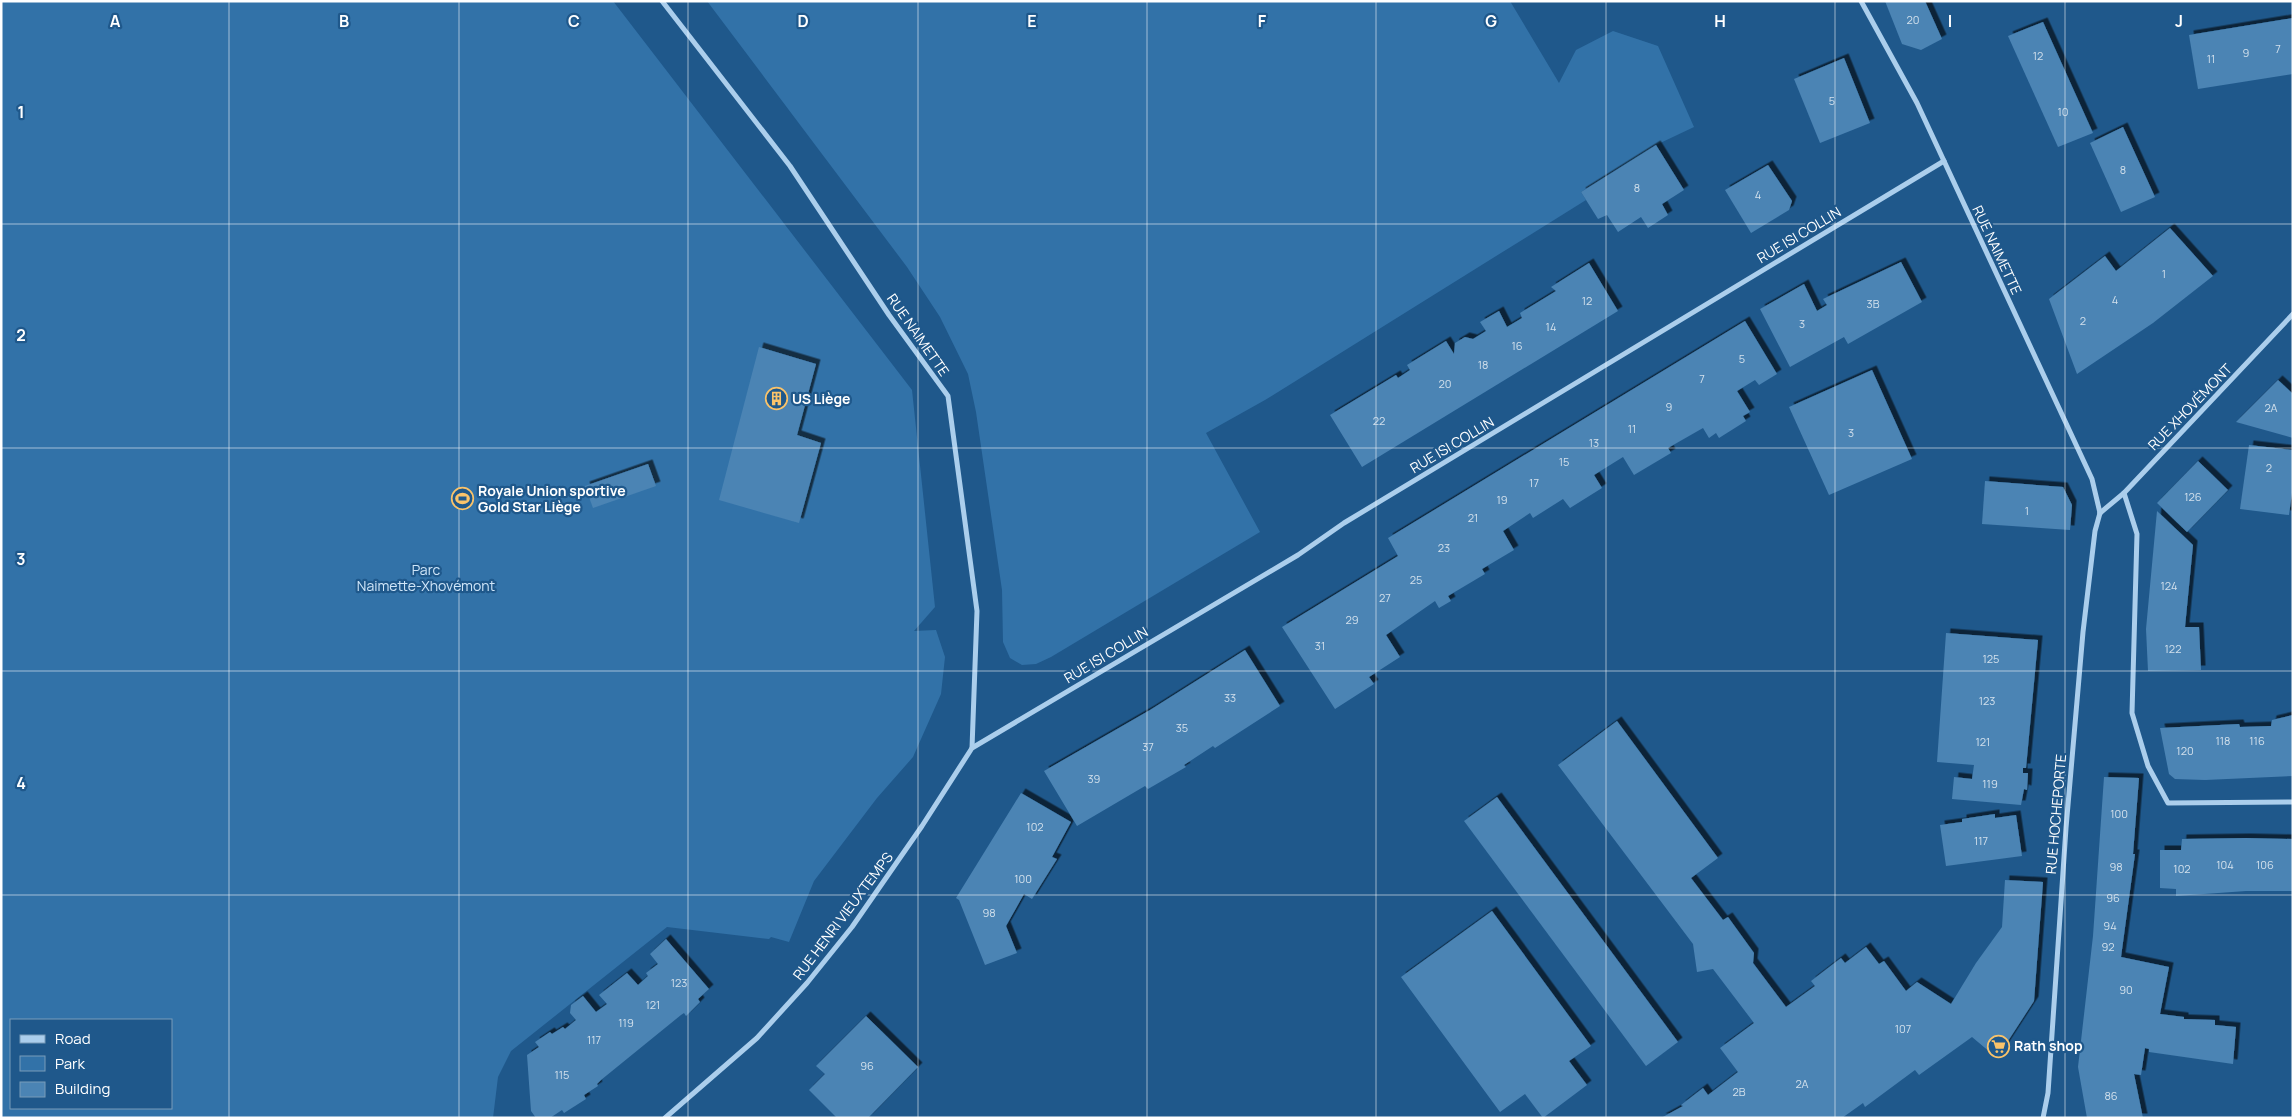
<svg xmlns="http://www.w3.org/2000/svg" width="2294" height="1119" viewBox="0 0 2294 1119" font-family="Manrope,sans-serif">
	<defs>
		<filter id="shadow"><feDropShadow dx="4.5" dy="-4.5" stdDeviation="0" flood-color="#0009"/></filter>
	</defs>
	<rect width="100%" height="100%" fill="#1f588b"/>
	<!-- green -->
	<g fill="#3272a8" fill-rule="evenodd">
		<path d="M 1,1 L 613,1 L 912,390 L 935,607 L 914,631 L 936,630 L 945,657 L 941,694 L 913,757 L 877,798 L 814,881 L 789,942 L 771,937 L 769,939 L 667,927 L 511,1051 L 498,1077 L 493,1118 L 1,1118 ZM 11,1020 L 171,1020 L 171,1108 L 11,1108 Z"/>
		<polygon points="707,1 1510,1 1559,83 1576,50 1613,31 1658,46 1694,127 1656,145 1590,186 1581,192 1586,200 1265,400 1206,433 1260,532 1051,657 1036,664 1022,665 1010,658 1003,642 1002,590 976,412 968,374 940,317 907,267"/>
	</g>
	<!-- building -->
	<g fill="#4b84b4" filter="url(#shadow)">
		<polygon points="1885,1 1925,1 1942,39 1921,50 1902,44"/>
		<polygon points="2293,18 2293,74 2198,89 2189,35"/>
		<polygon points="2043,22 2093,133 2058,147 2008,36"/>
		<polygon points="1844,58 1870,123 1820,143 1794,79"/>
		<polygon points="2123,127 2155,197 2121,212 2090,143"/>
		<polygon points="1656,145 1684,190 1662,204 1668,215 1648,228 1641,217 1618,232 1607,215 1598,219 1581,192"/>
		<polygon points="1768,165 1792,201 1789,210 1751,233 1725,190"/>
		<polygon points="2170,228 2213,276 2153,323 2077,374 2049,299 2105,256 2116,271"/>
		<polygon points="1901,262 1922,302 1848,344 1844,337 1790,367 1760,309 1804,284 1817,311 1827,305 1823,299"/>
		<polygon points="1589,263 1618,311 1362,467 1330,415 1396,375 1398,378 1410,370 1407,365 1446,341 1454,354 1455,343 1465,337 1473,339 1486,331 1480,322 1499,311 1507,327 1522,318 1520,313 1556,291 1551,287"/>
		<polygon points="1745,321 1777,374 1759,385 1755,380 1737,391 1750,412 1743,416 1746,421 1719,438 1716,433 1709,438 1703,428 1668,448 1671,453 1634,475 1623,457 1594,475 1602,488 1570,508 1563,499 1533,518 1530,513 1503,531 1514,550 1482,569 1485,574 1448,596 1451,601 1439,608 1435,601 1386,635 1400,657 1369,677 1374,684 1335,709 1282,627 1398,556 1388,538"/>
		<polygon points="759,347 816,364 797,435 821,443 799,523 719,500"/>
		<polygon points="1872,370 1912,459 1829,495 1789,407"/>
		<polygon points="2278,380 2293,394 2293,438 2236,422"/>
		<polygon points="2249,445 2293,450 2293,485 2289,515 2240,509"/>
		<polygon points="2198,461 2228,490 2187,532 2157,503"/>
		<polygon points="648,464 656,486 593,508 585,486"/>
		<polygon points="1985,481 2063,487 2072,505 2070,530 1982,524"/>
		<polygon points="2157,511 2193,545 2185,627 2199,627 2201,670 2148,671 2146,629"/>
		<polygon points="1946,633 2038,640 2026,768 2023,768 2023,773 2028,773 2027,790 2024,789 2021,805 1952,799 1954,777 1972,779 1974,765 1937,762"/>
		<polygon points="1245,650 1280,706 1215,748 1213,746 1184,765 1186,767 1148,789 1145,786 1077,826 1044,771 1150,710"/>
		<polygon points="2293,715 2293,776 2205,780 2175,779 2169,774 2160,728 2239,724 2240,727 2271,726 2272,720"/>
		<polygon points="1617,721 1718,858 1691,878 1723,920 1728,917 1754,953 1753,963 1786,1007 1815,986 1811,981 1841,958 1845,963 1866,947 1879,964 1884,961 1906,991 1917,982 1951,1004 1976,963 2002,927 2005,880 2043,882 2034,1001 1997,1058 1972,1037 1919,1075 1915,1070 1865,1107 1863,1103 1842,1118 1661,1118 1683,1106 1681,1105 1703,1088 1708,1095 1738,1072 1720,1048 1754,1023 1713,969 1697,972 1693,944 1558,765"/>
		<polygon points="2104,777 2139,778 2133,854 2135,854 2121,957 2169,967 2160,1014 2184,1017 2184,1019 2215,1020 2215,1025 2236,1027 2233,1064 2149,1052 2149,1049 2145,1048 2141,1075 2134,1074 2143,1118 2087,1118 2078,1067 2093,936"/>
		<polygon points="1021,793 1071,822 1052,857 1057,859 1032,899 1024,894 1006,926 1017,953 985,965 959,900 956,898"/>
		<polygon points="1497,797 1678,1042 1646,1066 1464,821"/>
		<polygon points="1995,814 1995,818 2016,815 2022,856 1946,866 1940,825 1962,822 1962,819"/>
		<polygon points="2246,838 2293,839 2293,891 2246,891 2176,896 2176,889 2160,888 2160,850 2181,850 2182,839"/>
		<polygon points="1492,911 1591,1046 1569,1061 1587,1085 1543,1118 1525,1094 1500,1112 1401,977"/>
		<polygon points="666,939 709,989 698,999 700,1002 686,1016 684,1013 681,1015 601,1080 597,1084 598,1086 584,1095 586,1099 564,1113 562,1110 550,1118 536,1118 531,1111 527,1055 539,1047 535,1042 550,1032 552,1034 563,1027 565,1029 576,1020 570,1013 571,1005 583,996 596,1012 607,1004 599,995 627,973 638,985 648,976 646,973 658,964 650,954"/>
		<polygon points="866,1016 918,1067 868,1118 837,1118 809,1090 825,1074 816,1066"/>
	</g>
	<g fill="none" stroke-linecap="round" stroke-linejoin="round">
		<!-- street -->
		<g stroke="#abceec" stroke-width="5">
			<polyline points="662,1 790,166 889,315 948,396 977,611 972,748"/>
			<polyline points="1861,1 1917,103 2092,479 2100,513"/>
			<polyline points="2124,493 2137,534 2132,713 2148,766 2168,803 2293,802"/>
			<polyline points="2100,513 2124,493 2293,314"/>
			<polyline points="665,1118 757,1038 807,983 852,927 922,826 972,748 1298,555 1344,523 1944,161"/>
			<polyline points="2043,1118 2048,1093 2066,828 2083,632 2095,531 2100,513"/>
		</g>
	</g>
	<!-- grid -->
	<path fill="none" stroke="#fff" stroke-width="1" stroke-opacity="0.55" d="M 229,1 L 229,1118M 459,1 L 459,1118M 688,1 L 688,1118M 918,1 L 918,1118M 1147,1 L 1147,1118M 1376,1 L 1376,1118M 1606,1 L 1606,1118M 1835,1 L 1835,1118M 2065,1 L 2065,1118M 1,224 L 2293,224M 1,448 L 2293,448M 1,671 L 2293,671M 1,895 L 2293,895"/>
	<!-- icons -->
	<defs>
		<symbol id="building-ring" viewBox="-11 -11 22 22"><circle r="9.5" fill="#1f588b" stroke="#fac36a" stroke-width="1.5"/><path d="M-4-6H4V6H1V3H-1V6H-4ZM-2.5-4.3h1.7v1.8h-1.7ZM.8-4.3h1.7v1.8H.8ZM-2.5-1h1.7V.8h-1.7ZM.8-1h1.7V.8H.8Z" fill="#fac36a"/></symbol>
		<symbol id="stadium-ring" viewBox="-11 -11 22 22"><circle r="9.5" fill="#1f588b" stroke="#fac36a" stroke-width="1.5"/><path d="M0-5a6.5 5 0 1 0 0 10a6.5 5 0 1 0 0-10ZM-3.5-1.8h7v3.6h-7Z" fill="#fac36a"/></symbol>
		<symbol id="supermarket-ring" viewBox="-11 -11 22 22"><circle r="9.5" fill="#1f588b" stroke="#fac36a" stroke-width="1.5"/><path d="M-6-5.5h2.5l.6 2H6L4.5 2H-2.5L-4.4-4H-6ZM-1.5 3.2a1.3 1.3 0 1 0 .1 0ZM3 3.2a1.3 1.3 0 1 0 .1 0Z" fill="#fac36a"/></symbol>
	</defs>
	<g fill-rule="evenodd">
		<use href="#building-ring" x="764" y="386" width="25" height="25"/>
		<use href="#stadium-ring" x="450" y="486" width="25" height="25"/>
		<use href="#supermarket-ring" x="1986" y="1034" width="25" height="25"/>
	</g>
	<g text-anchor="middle" stroke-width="4.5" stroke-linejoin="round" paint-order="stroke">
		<!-- number labels -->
		<g font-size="11" fill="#d2e0ec">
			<text x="1913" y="24">20</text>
			<text x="2278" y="53">7</text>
			<text x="2246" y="57">9</text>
			<text x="2038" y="60">12</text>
			<text x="2211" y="63">11</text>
			<text x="1832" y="105">5</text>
			<text x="2063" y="116">10</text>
			<text x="2123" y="174">8</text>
			<text x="1637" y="192">8</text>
			<text x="1758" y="199">4</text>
			<text x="2164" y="278">1</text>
			<text x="2115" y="304">4</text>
			<text x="1587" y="305">12</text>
			<text x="1873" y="308">3B</text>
			<text x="2083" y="325">2</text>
			<text x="1802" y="328">3</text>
			<text x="1551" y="331">14</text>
			<text x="1517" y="350">16</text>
			<text x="1742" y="363">5</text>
			<text x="1483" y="369">18</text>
			<text x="1702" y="383">7</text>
			<text x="1445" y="388">20</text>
			<text x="1669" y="411">9</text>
			<text x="2271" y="412">2A</text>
			<text x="1379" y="425">22</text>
			<text x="1632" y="433">11</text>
			<text x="1851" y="437">3</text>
			<text x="1594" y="447">13</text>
			<text x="1564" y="466">15</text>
			<text x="2269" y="472">2</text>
			<text x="1534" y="487">17</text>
			<text x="2193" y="501">126</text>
			<text x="1502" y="504">19</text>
			<text x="2027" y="515">1</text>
			<text x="1473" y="522">21</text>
			<text x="1444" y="552">23</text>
			<text x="1416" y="584">25</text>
			<text x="2169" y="590">124</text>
			<text x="1385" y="602">27</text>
			<text x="1352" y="624">29</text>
			<text x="1320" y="650">31</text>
			<text x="2173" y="653">122</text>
			<text x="1991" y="663">125</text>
			<text x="1230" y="702">33</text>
			<text x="1987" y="705">123</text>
			<text x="1182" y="732">35</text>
			<text x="2223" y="745">118</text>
			<text x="2257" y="745">116</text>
			<text x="1983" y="746">121</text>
			<text x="1148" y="751">37</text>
			<text x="2185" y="755">120</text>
			<text x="1094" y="783">39</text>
			<text x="1990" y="788">119</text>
			<text x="2119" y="818">100</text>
			<text x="1035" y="831">102</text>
			<text x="1981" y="845">117</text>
			<text x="2225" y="869">104</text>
			<text x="2265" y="869">106</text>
			<text x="2116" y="871">98</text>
			<text x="2182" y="873">102</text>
			<text x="1023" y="883">100</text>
			<text x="2113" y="902">96</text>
			<text x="989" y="917">98</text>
			<text x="2110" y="930">94</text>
			<text x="2108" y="951">92</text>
			<text x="679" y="987">123</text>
			<text x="2126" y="994">90</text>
			<text x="653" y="1009">121</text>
			<text x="626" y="1027">119</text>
			<text x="1903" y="1033">107</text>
			<text x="594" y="1044">117</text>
			<text x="867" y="1070">96</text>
			<text x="562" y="1079">115</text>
			<text x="1802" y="1088">2A</text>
			<text x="1739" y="1096">2B</text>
			<text x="2111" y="1100">86</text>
		</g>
		<!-- street labels -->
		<g font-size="14" fill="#fff" stroke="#1f588b">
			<text transform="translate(1799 235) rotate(-31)" y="5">RUE ISI COLLIN</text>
			<text transform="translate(1997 250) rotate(65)" y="5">RUE NAIMETTE</text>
			<text transform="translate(918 335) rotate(55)" y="5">RUE NAIMETTE</text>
			<text transform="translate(2190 407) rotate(-46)" y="5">RUE XHOVÉMONT</text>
			<text transform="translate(1452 445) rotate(-31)" y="5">RUE ISI COLLIN</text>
			<text transform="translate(1106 655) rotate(-31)" y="5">RUE ISI COLLIN</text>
			<text transform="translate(2056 814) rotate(-85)" y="5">RUE HOCHEPORTE</text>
			<text transform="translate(843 916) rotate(-53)" y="5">RUE HENRI VIEUXTEMPS</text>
		</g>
		<!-- poi labels -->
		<g font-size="14" font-weight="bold" fill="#fff" stroke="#1f588b" text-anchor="start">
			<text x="792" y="404">US Liège</text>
			<text x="478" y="496">Royale Union sportive<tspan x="478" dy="16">Gold Star Liège</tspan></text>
			<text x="2014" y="1051">Rath shop</text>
		</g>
		<!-- park labels -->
		<g font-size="14" fill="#d0e6f9" stroke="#1f588b">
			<text x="426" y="575">Parc<tspan x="426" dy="16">Naimette-Xhovémont</tspan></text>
		</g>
	</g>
	<g font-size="16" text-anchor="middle" font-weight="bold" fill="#fff" stroke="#1f588b" stroke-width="4.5" stroke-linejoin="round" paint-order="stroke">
		<text x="115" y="27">A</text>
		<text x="344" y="27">B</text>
		<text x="574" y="27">C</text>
		<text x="803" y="27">D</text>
		<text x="1032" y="27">E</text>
		<text x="1262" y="27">F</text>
		<text x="1491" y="27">G</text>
		<text x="1720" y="27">H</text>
		<text x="1950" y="27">I</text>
		<text x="2179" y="27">J</text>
		<text x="21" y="118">1</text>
		<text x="21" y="341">2</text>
		<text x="21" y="565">3</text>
		<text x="21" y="789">4</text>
	</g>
	<!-- border -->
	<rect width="2294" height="1119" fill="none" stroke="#ffffff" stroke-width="5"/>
	<!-- legend -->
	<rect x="10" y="1019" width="162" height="90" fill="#1f588b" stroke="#799bb9"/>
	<rect x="20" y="1035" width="25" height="8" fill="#abceec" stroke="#799bb9"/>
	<text x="55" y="1044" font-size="15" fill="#ffffff">Road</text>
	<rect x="20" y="1056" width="25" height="15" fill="#3272a8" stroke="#799bb9"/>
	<text x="55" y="1069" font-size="15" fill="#ffffff">Park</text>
	<rect x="20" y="1082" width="25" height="15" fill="#4b84b4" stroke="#799bb9"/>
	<text x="55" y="1094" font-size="15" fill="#ffffff">Building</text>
</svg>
